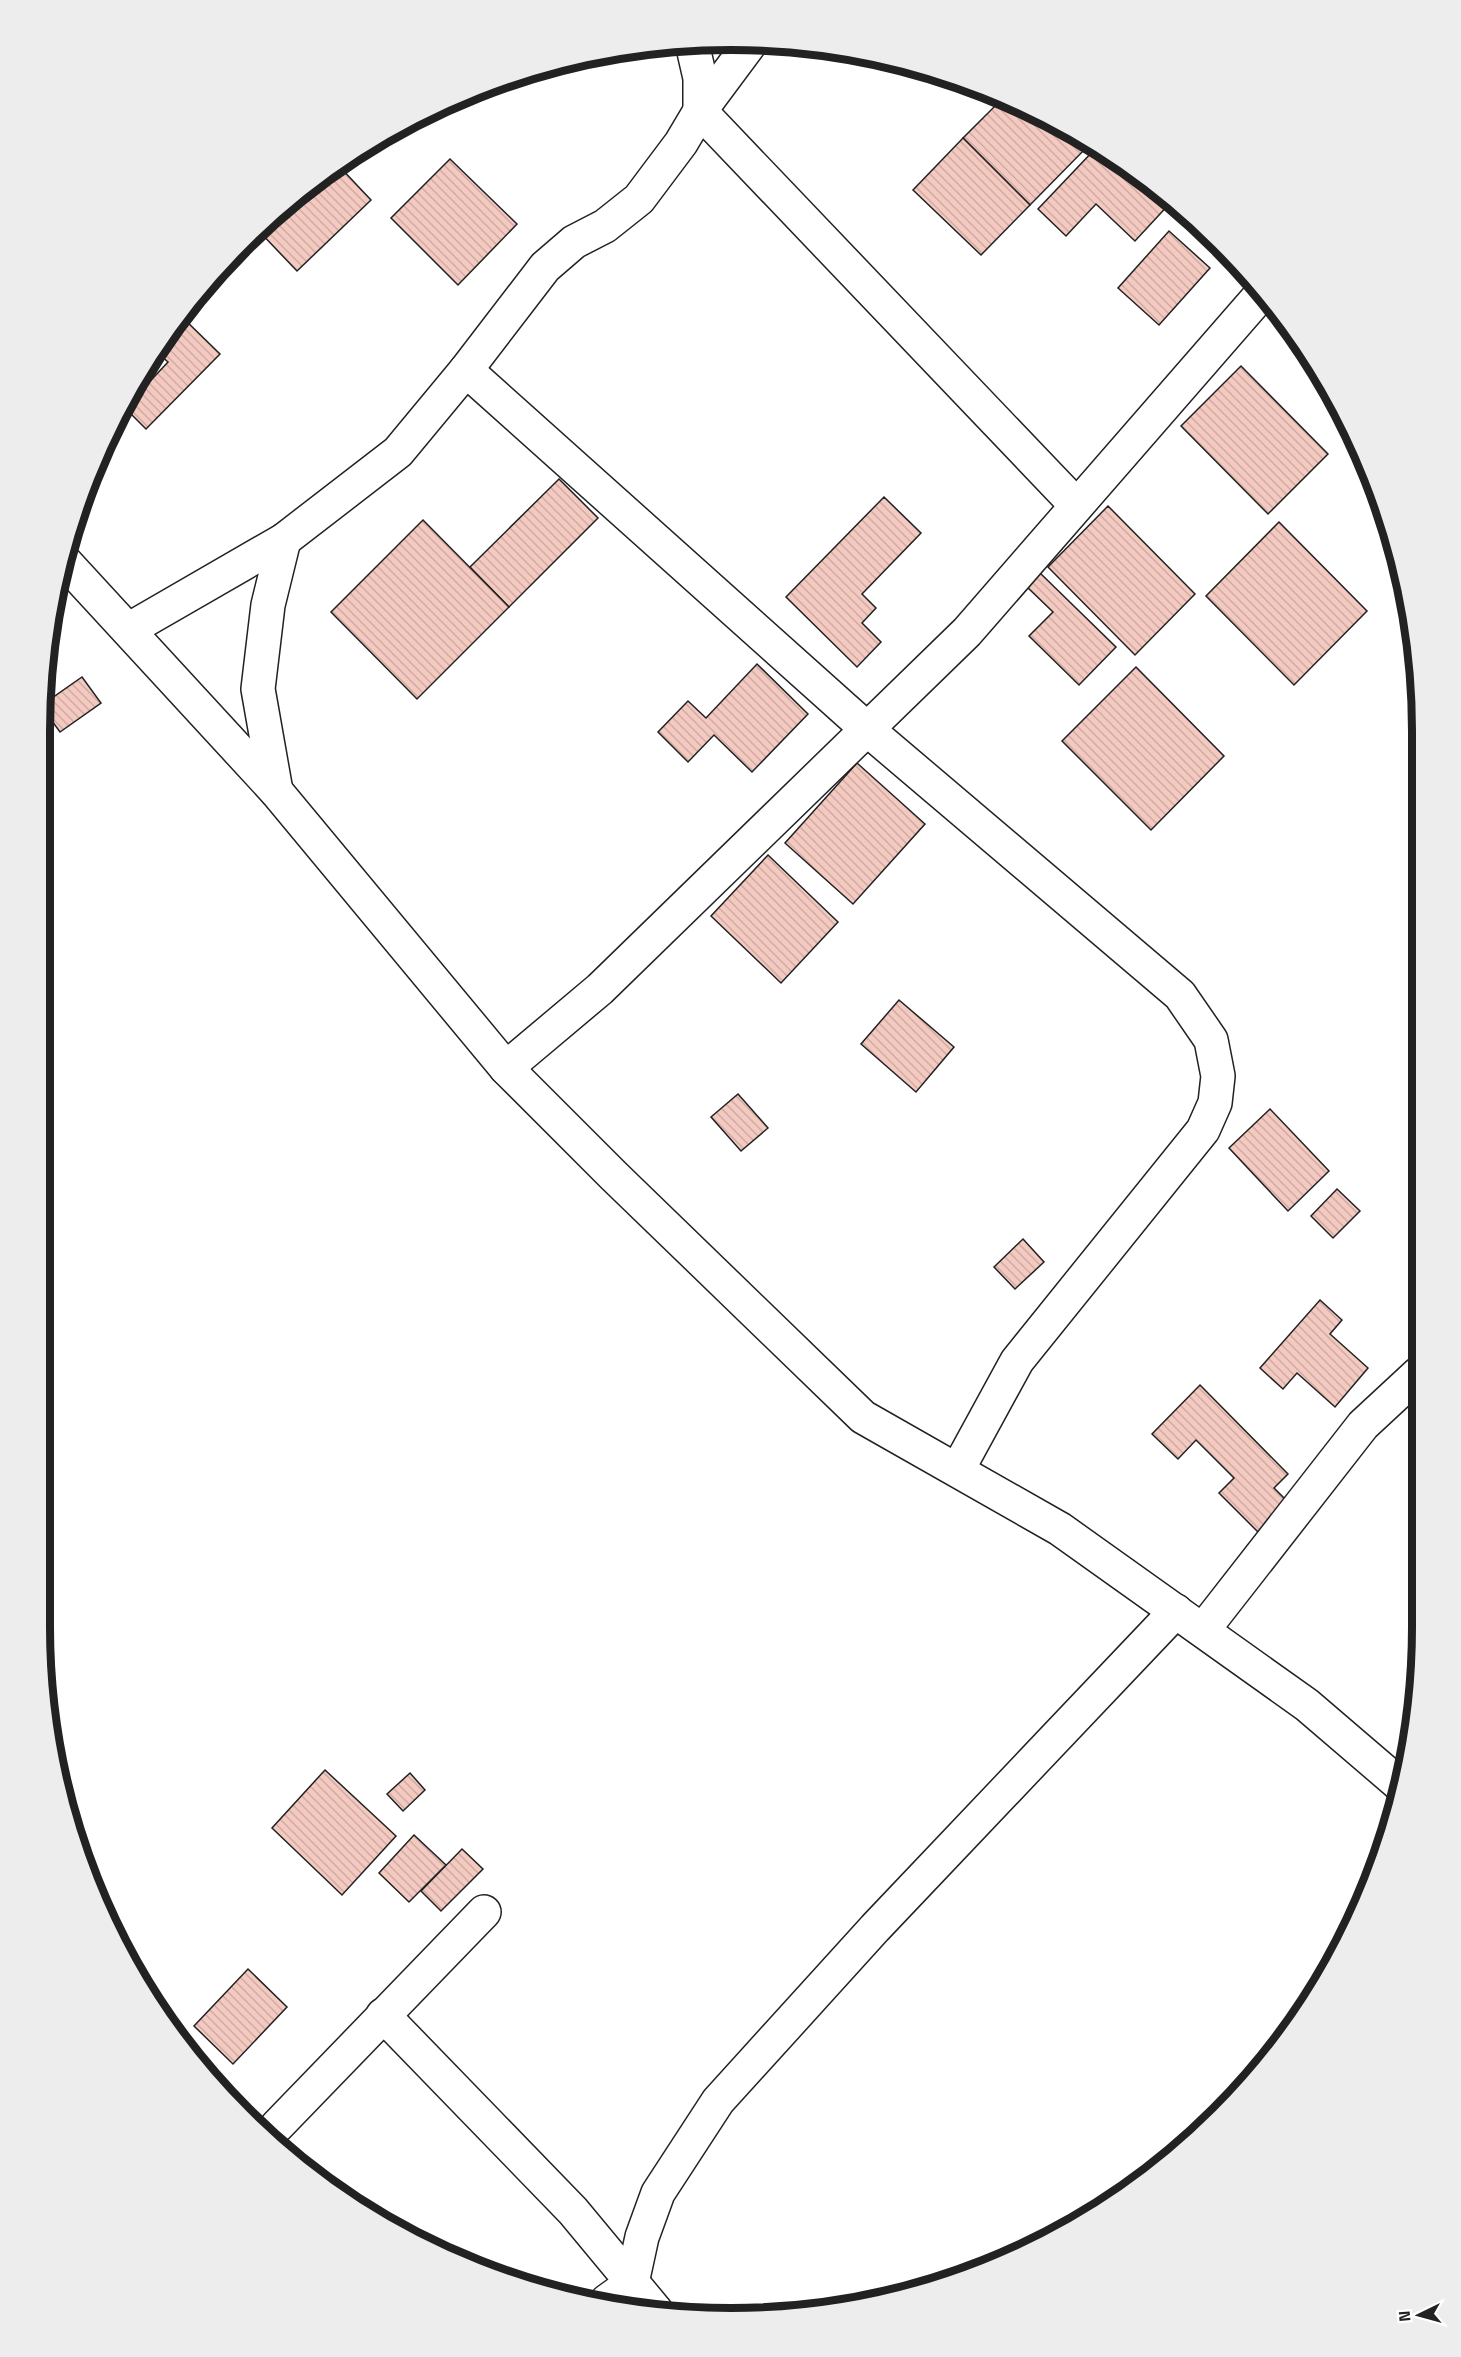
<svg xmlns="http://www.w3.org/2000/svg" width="1461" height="2357" viewBox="0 0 1461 2357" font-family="'Titillium Web',sans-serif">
	<defs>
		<pattern id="building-back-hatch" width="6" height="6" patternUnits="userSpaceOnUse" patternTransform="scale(1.5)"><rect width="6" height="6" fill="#f3c9c0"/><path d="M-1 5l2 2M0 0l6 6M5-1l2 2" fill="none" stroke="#d0aca5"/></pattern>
	</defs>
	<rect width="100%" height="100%" fill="#fff"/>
	<!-- building -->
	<g fill="url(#building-back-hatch)" stroke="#222" stroke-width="1.5">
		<polygon points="1003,98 1037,110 1090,144 1030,205 963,138"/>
		<polygon points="963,138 1030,205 981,255 913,190"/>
		<polygon points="1096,148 1152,182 1172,201 1135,241 1096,204 1066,236 1038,209"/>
		<polygon points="450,159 517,224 458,285 391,218"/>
		<polygon points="338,165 371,200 297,271 257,229 275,210"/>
		<polygon points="1169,231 1210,268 1159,325 1118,288"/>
		<polygon points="179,314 220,354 146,429 125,408 168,362 157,352"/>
		<polygon points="1241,366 1328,454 1268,514 1181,426"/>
		<polygon points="559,479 598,518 509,607 470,567"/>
		<polygon points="884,497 921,533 862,594 876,608 862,623 881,642 857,667 786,597"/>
		<polygon points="1108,506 1195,594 1135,655 1048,567"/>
		<polygon points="423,520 509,607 417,699 331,612"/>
		<polygon points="1279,522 1367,611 1294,685 1206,596"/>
		<polygon points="1040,573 1116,647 1079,685 1029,636 1053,612 1027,587"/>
		<polygon points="757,664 808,714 752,772 714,735 688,762 658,732 688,701 706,718"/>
		<polygon points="1136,667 1224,756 1151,830 1062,741"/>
		<polygon points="82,677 101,703 60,732 52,721 45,726 45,703"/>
		<polygon points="857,763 925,824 853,904 785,843"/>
		<polygon points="768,855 838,922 781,983 711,916"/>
		<polygon points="899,1000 954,1047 916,1092 861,1044"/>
		<polygon points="738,1094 768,1128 741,1151 711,1117"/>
		<polygon points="1270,1109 1329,1171 1288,1211 1229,1148"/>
		<polygon points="1337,1189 1360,1211 1333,1238 1311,1216"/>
		<polygon points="1023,1239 1044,1262 1015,1289 994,1267"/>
		<polygon points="1320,1300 1342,1320 1330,1334 1368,1368 1335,1407 1297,1373 1283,1389 1260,1368"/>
		<polygon points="1200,1385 1288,1474 1274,1488 1288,1502 1258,1532 1219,1493 1234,1478 1196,1440 1178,1459 1152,1434"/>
		<polygon points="325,1770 396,1836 342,1895 272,1828"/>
		<polygon points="410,1773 425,1790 403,1811 387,1794"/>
		<polygon points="414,1835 446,1865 409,1902 379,1873"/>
		<polygon points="462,1849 483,1869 441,1911 421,1891"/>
		<polygon points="248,1969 287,2007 233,2064 194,2026"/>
	</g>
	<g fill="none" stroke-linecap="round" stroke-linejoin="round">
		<defs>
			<g id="minor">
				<polyline points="692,43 700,78 700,111 1076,505"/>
				<polyline points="466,370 868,730 1180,995 1211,1040 1218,1076 1215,1103 1203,1130 1017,1361 958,1469"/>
				<polyline points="66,563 276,791 506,1068 614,1176 863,1417 1060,1529 1307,1705 1398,1783"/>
				<polyline points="128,630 284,540 398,452 466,370 545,267 574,242 605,226 639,199 681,143 700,111 752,41"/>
				<polyline points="276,791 258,689 268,605 284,540"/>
				<polyline points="506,1068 600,989 967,632 1263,292"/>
				<polyline points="1203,1630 1363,1425 1418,1374"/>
				<polyline points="383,2015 573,2211 656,2311"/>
				<polyline points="277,2126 484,1912"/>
				<polyline points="607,2301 632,2283 642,2237 658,2193 718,2101 875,1928 1176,1611"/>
			</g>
		</defs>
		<!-- minor casing -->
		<use href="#minor" stroke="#222" stroke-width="36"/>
		<!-- minor -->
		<use href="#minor" stroke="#fff" stroke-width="33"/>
	</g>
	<!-- crop -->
	<path d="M0 0H1461V2357H0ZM731 50H731A681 681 0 0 1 1412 731V1627A681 681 0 0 1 731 2308H731A681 681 0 0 1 50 1627V731A681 681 0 0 1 731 50Z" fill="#ededed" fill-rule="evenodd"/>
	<path fill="none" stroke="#222" stroke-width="8" d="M731 50H731A681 681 0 0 1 1412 731V1627A681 681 0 0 1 731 2308H731A681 681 0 0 1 50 1627V731A681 681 0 0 1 731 50Z"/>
	<!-- north arrow -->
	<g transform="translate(1419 2315) rotate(265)" stroke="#ffffff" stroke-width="4.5" paint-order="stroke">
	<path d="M0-4.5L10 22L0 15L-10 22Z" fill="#222222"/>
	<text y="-9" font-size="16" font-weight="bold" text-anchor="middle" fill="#222222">N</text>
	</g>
</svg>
